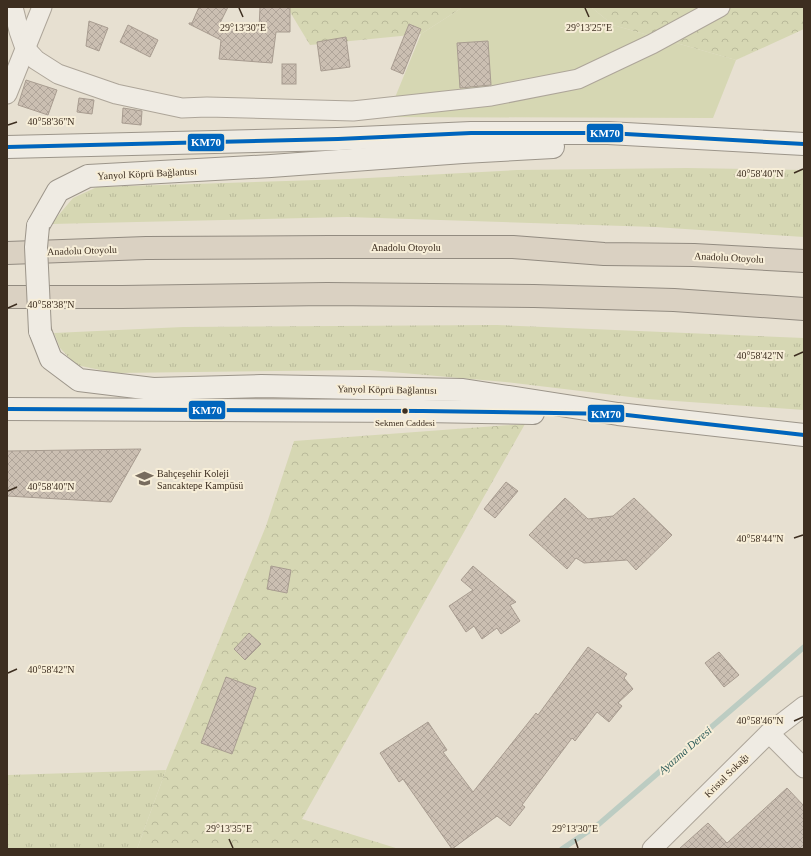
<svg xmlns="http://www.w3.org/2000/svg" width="811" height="856" viewBox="0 0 811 856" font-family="'Times New Roman',serif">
	<defs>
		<pattern id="grass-tufts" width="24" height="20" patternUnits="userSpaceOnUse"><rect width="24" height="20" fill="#d6d7b3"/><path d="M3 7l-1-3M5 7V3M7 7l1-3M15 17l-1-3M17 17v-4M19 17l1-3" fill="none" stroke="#b9b99a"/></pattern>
		<pattern id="forest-crowns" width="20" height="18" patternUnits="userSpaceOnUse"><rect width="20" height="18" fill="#d6d7b3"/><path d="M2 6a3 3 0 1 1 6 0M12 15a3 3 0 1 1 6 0" fill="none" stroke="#b9b99a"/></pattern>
		<pattern id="building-cross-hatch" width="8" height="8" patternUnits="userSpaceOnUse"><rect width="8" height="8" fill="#cbbfb2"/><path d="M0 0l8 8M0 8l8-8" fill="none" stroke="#afa499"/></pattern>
	</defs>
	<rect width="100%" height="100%" fill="#e7e0d1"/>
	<!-- grass -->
	<g fill="url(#grass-tufts)">
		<polygon points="687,168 804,170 804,237 655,227 347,217 51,224 73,198 97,187 349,179 517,170"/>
		<polygon points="497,325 804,338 804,410 647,399 505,382 369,370 115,373 76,365 60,348 54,333 183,327"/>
		<polygon points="166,770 137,849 7,849 8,775"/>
	</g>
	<!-- forest -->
	<g fill="url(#forest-crowns)">
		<polygon points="287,7 463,7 421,34 310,45"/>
		<polygon points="591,7 804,7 804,29 736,60 613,25"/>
		<polygon points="525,424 302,819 399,849 137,849 166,770 266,526 294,441"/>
	</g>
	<!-- pitch -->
	<polygon fill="#d6d7b3" points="463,7 591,7 613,25 736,60 713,118 387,117 421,34"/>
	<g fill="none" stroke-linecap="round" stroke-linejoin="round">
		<!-- stream -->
		<polyline stroke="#bcccc2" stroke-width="5.5" points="562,849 599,824 804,647"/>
	</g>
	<!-- building -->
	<g fill="url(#building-cross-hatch)" stroke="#a89c90">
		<polygon points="199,7 228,7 219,25 259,29 260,7 290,7 290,32 276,32 272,63 219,59 221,40 189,24 189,23 192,23"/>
		<polygon points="89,21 108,28 99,51 86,46"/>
		<polygon points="409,24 421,29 403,74 391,69"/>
		<polygon points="128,25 158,40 150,57 120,42"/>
		<polygon points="346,37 350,67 321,71 317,42"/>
		<polygon points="488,41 491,85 460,88 457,43"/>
		<rect x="282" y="64" width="14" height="20"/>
		<polygon points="26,80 57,90 48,115 18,105"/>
		<polygon points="79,98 94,100 92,114 77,112"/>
		<polygon points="123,108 142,111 141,125 122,123"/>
		<polygon points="141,449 111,502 7,496 7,451"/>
		<polygon points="506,482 518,491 495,518 484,509"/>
		<polygon points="565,498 588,519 613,516 634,498 672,535 636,570 627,560 584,563 576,558 567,569 529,535"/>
		<polygon points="271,566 291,570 287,593 267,589"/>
		<polygon points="473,566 516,602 510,605 520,621 501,634 497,628 482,639 474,626 466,632 449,606 473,590 461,580"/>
		<polygon points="249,633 261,644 245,660 234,649"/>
		<polygon points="588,647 627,674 624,678 633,689 618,703 622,706 609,722 597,712 575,741 572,738 522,805 525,807 510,826 497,816 452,849 403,779 399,782 380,753 428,722 447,750 443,752 473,792 536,713 538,715"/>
		<polygon points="719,652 739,675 724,687 705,663"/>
		<polygon points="226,677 256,688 232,754 201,743"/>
		<polygon points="787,788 804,806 804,849 679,849 708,823 727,843"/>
	</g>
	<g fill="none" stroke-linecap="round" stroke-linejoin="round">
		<defs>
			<g id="minor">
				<polyline points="13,7 19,31 25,48 36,60 58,74 116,94 182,108 207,107 353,111 491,96 578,79 652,44 720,7"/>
				<polyline points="7,94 42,7"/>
				<polyline points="769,733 804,768"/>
				<polyline points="652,849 769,733 804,706"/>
			</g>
			<g id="secondary">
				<polyline points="7,147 338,139 471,133 608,133 804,144"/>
				<polyline points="38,226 58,191 88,176 271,166 463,152 553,147"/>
				<polyline points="40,331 51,359 79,380 153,389 261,386 463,390 618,414 804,435"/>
				<polyline points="7,409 423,411 533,413"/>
			</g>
			<g id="motorway">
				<polyline points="7,253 146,248 330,247 513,247 604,254 694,255 804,261"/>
				<polyline points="7,297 122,297 327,294 534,296 674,300 804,309"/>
			</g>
		</defs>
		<!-- minor casing -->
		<use href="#minor" stroke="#ada599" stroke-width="21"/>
		<!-- secondary casing -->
		<use href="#secondary" stroke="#9c958a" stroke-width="24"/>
		<!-- motorway casing -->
		<use href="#motorway" stroke="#928b80" stroke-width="24"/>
		<!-- minor -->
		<use href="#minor" stroke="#efebe3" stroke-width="19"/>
		<!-- secondary -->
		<use href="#secondary" stroke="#efebe3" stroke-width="22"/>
		<!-- motorway -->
		<use href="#motorway" stroke="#dad1c2" stroke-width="22"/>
		<defs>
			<polyline id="secondary-bridge" points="38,226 36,247 40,331"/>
		</defs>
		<!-- secondary-bridge casing -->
		<use href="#secondary-bridge" stroke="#9c958a" stroke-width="24" stroke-linecap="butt"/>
		<!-- secondary-bridge -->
		<use href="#secondary-bridge" stroke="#efebe3" stroke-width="22"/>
		<defs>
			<g id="bus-1">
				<polyline points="7,147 338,139 471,133 608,133 804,144"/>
				<polyline points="7,409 423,411 618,414 804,435"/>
			</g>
		</defs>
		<!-- bus-1 casing -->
		<use href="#bus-1" stroke="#f7eed8" stroke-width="7"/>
		<!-- bus-1 -->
		<use href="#bus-1" stroke="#0065bd" stroke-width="4"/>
	</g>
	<!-- ticks -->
	<path fill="none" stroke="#3d2e20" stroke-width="1.5" d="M 239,8 L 243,17M 585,8 L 589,17M 8,125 L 17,122M 794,173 L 803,169M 8,308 L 17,304M 794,356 L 803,352M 8,491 L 17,487M 794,538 L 803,535M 8,673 L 17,669M 794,721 L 803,717M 229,839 L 233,848M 575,839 L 578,848"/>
	<!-- icons -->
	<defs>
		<symbol id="school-bare" viewBox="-9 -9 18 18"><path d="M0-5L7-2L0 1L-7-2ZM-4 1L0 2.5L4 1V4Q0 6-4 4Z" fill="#786c5e" stroke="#f7eed8" stroke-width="2.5" paint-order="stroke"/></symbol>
	</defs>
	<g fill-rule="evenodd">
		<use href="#school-bare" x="132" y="466" width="25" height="25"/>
	</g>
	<!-- markers -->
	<circle fill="#3d2e20" stroke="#f7eed8" stroke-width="1.5" cx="405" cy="411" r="3.5"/>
	<g text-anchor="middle" stroke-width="4" stroke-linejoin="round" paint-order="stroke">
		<!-- bus labels -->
		<g font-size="9" fill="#3d2e20" stroke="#f7eed8">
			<text x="405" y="426">Sekmen Caddesi</text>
		</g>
		<!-- street labels -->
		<g font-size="10" fill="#3d2e20" stroke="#f7eed8">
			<text transform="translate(147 173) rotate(-3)" y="4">Yanyol Köprü Bağlantısı</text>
			<text x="406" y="251">Anadolu Otoyolu</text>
			<text transform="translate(82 250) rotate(-2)" y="4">Anadolu Otoyolu</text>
			<text transform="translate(729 257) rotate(3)" y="4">Anadolu Otoyolu</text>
			<text transform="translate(387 389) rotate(1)" y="4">Yanyol Köprü Bağlantısı</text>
			<text transform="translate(726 775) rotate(-45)" y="4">Kristal Sokağı</text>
		</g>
		<!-- poi labels -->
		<g font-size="10" fill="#3d2e20" stroke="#f7eed8" text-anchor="start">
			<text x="157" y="477">Bahçeşehir Koleji<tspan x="157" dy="12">Sancaktepe Kampüsü</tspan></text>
		</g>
		<!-- water labels -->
		<g font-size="11" font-style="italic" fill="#2f5d5a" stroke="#f7eed8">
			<text transform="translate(685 750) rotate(-41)" y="4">Ayazma Deresi</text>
		</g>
	</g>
	<g font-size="10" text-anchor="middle" fill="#3d2e20" stroke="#f7eed8" stroke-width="4" stroke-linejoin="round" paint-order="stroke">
		<text x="589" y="31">29°13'25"E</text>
		<text x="243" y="31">29°13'30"E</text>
		<text x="51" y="125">40°58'36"N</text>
		<text x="760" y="177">40°58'40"N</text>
		<text x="51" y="308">40°58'38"N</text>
		<text x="760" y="359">40°58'42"N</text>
		<text x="51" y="490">40°58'40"N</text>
		<text x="760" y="542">40°58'44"N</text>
		<text x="51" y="673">40°58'42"N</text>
		<text x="760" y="724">40°58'46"N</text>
		<text x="229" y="832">29°13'35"E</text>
		<text x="575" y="832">29°13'30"E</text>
	</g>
	<g stroke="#f7eed8" stroke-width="1.5">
		<rect x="586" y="123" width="38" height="20" rx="4" fill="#0065bd"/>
		<rect x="187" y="133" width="38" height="19" rx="4" fill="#0065bd"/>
		<rect x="188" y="400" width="38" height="20" rx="4" fill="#0065bd"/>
		<rect x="587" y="404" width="38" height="19" rx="4" fill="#0065bd"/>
	</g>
	<g font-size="11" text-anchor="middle" font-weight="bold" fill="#fff">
		<text x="605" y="137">KM70</text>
		<text x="206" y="146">KM70</text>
		<text x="207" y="414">KM70</text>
		<text x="606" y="418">KM70</text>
	</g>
	<!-- border -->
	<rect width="811" height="856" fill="none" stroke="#3d2e20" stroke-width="16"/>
</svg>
